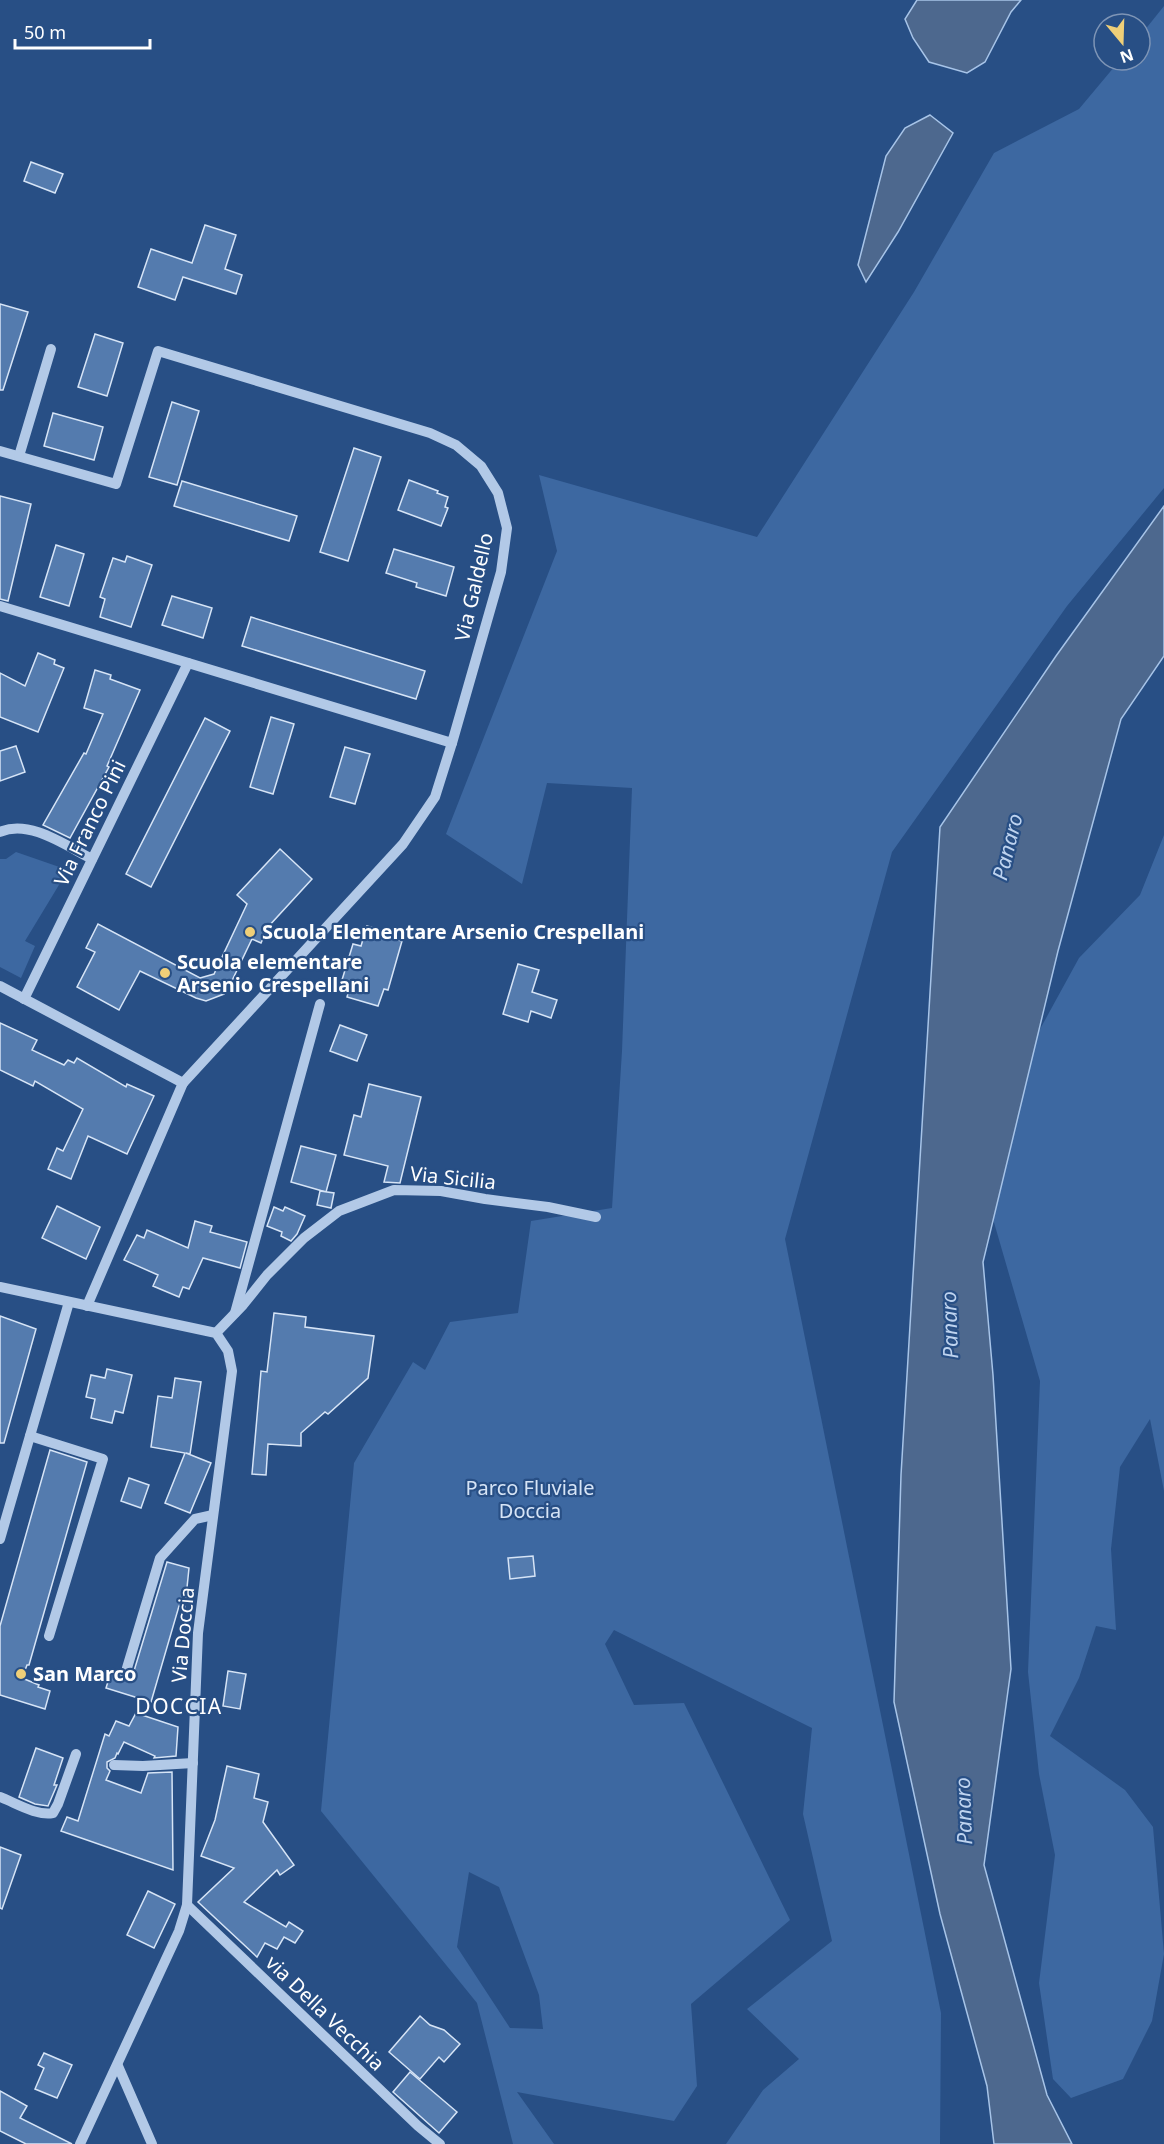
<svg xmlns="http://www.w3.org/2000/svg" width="1164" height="2144" viewBox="0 0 1164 2144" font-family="'Noto Sans',sans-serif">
	<rect width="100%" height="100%" fill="#284f85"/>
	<!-- green -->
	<g fill="#3d68a1" fill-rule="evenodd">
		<path d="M 1164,6 L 1164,488 L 1067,606 L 892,852 L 785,1239 L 941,2013 L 940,2144 L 726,2144 L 763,2090 L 799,2059 L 747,2009 L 832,1941 L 803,1814 L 812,1728 L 614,1630 L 605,1644 L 634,1705 L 684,1703 L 790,1920 L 691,2004 L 697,2086 L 674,2121 L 517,2092 L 554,2144 L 513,2144 L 477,2003 L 321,1811 L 354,1463 L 413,1362 L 425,1370 L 450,1322 L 518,1313 L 531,1221 L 612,1208 L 622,1051 L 632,788 L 547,783 L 522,884 L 446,834 L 557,551 L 539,475 L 757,537 L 914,292 L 994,153 L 1079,109 L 1120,60 L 1140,60 L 1140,36 ZM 469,1872 L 499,1887 L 539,1995 L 543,2029 L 510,2028 L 457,1947 Z"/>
		<polygon points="1164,835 1164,1491 1150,1419 1120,1467 1111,1549 1116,1630 1096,1626 1079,1678 1050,1736 1125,1790 1153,1827 1164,1954 1152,2021 1123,2079 1071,2098 1053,2079 1039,1983 1055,1855 1039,1774 1028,1672 1040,1381 993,1219 1022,1062 1079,958 1140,895"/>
		<polygon points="16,852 68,870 25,941 35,946 21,978 0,967 0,859 6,859"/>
	</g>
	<!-- water -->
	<g fill="#4d688e" stroke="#a7c4e8" stroke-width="1.5">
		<polygon points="917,0 1021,0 1011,12 985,62 967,73 929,62 913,38 905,19"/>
		<polygon points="930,115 953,133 898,232 866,282 858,265 886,156 905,128"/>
		<polygon points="1164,506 1164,656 1121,719 1058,951 983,1262 993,1375 1011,1669 984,1865 1047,2095 1072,2144 994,2144 987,2086 940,1914 894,1702 901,1475 940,827 1056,656"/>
	</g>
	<!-- building -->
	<g fill="#547bae" stroke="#d6e4f6" stroke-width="1.5">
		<polygon points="31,162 63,174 55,193 24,181"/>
		<polygon points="205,225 236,235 225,269 242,275 236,294 183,277 175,300 138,287 151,249 192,263"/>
		<polygon points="0,304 28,312 3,390 0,390"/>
		<polygon points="95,334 123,343 107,396 78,387"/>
		<polygon points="172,402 199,411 177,485 149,477"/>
		<polygon points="53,413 103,427 94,460 44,446"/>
		<polygon points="354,448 381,457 348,561 320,552"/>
		<polygon points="409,480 438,491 437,493 448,497 445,507 448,508 441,526 398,510"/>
		<polygon points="182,481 297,516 289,541 174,506"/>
		<polygon points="0,496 31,504 8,601 0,599"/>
		<polygon points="56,545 84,554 69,606 40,597"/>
		<polygon points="394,549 454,567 446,596 416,587 417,583 386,573"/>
		<polygon points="127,556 152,565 131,627 100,617 105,599 100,597 113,558 125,562"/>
		<polygon points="172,596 212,608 203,638 162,625"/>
		<polygon points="251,617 425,671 416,699 242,646"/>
		<polygon points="38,653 55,660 54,664 64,668 38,732 0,717 0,673 25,686"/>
		<polygon points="95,670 111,675 110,679 140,690 107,766 109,767 70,838 43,825 84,753 86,754 103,714 84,708"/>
		<polygon points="271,717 294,724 273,794 250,787"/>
		<polygon points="205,718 230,731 151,887 126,874"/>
		<polygon points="16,746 25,772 0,781 0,751"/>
		<polygon points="345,747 370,754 355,804 330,797"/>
		<polygon points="280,849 312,879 268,927 261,943 252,939 227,991 224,994 206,1001 196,998 140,971 119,1010 77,987 95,952 86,948 98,924 200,978 214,974 247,904 237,895"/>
		<polygon points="367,926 395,934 394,939 402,941 388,990 384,989 378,1006 347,997 351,982 342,980 353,944 361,946"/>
		<polygon points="518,964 539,970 532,992 557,1000 551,1018 531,1011 528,1022 503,1014"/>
		<polygon points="0,1023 37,1040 32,1050 64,1065 68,1060 74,1063 77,1058 126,1087 127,1084 154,1096 127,1154 88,1136 71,1179 48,1169 57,1148 63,1151 83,1109 35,1081 33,1086 0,1070"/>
		<polygon points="340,1025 367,1035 357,1061 330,1051"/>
		<polygon points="369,1084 421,1097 400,1183 384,1182 388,1166 344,1155 354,1115 361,1117"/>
		<polygon points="301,1146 336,1155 326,1192 291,1182"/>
		<polygon points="320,1191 334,1193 331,1208 317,1205"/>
		<polygon points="57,1206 100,1227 86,1259 42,1238"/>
		<polygon points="274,1207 283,1211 285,1207 305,1216 297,1234 291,1241 281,1236 282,1232 267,1226"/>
		<polygon points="195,1221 212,1226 210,1232 247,1242 240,1268 203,1258 189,1289 183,1287 179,1297 153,1286 158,1275 124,1260 137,1235 144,1238 147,1230 188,1248"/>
		<polygon points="274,1313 306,1317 305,1327 374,1336 368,1378 328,1414 325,1412 301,1433 301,1446 268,1444 266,1475 252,1474 261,1371 267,1372"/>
		<polygon points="0,1316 36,1329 4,1443 0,1443"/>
		<polygon points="107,1369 132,1375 123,1413 115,1411 112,1423 91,1418 95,1399 86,1397 91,1375 105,1378"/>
		<polygon points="175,1378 201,1382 190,1454 186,1453 211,1463 190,1513 165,1503 185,1453 151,1447 158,1396 172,1398"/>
		<polygon points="50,1450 87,1462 29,1665 27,1665 22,1678 39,1685 38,1687 50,1691 45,1709 0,1695 0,1626"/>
		<polygon points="129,1478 149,1485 141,1508 121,1501"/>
		<polygon points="533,1556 535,1576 510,1579 508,1558"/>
		<polygon points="167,1562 189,1568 185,1607 179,1606 151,1702 106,1688 111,1672 130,1677 134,1671"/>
		<polygon points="228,1671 246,1674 240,1709 223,1706"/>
		<polygon points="136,1713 178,1727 176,1756 154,1758 155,1756 124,1742 118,1754 117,1753 115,1758 107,1762 107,1768 110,1771 106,1780 141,1793 148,1773 172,1772 173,1870 61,1831 67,1817 78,1821 105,1734 109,1736 116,1721 129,1726"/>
		<polygon points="36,1748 63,1758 54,1785 57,1785 48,1806 35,1804 19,1797"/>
		<polygon points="227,1766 259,1774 254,1798 268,1802 263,1822 294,1865 280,1875 277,1870 244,1902 286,1927 289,1922 303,1931 295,1943 284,1937 277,1949 265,1943 257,1957 198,1902 234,1868 201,1856 215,1820"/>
		<polygon points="0,1847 21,1855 2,1909 0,1908"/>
		<polygon points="148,1891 175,1904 154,1948 127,1935"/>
		<polygon points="420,2016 430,2025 444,2030 460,2044 444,2062 439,2057 420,2079 389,2052"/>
		<polygon points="44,2053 72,2065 57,2098 35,2089 44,2068 38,2065"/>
		<polygon points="410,2072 457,2112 439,2133 393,2092"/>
		<polygon points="0,2091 27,2106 20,2118 72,2144 26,2144 0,2131"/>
	</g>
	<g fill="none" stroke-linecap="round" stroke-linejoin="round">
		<!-- minor -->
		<g stroke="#b2c9e7" stroke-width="10">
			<polyline points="0,451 116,484 158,351 430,433 456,445 481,466 498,493 507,528 501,572 452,743 0,606"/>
			<polyline points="19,456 51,349"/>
			<path d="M 0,832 C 30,819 66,846 92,859"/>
			<polyline points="0,986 183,1083 403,844 435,797 452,743"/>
			<polyline points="24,999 188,663"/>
			<polyline points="0,1287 216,1333 228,1351 232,1371 198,1633 187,1905 179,1931 80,2144"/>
			<polyline points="87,1306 183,1083"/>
			<polyline points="235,1313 320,1004"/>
			<polyline points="216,1333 243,1305 267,1275 304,1238 339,1211 394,1190 441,1191 485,1199 548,1207 596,1217"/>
			<polyline points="30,1436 103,1459 49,1636"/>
			<polyline points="0,1539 69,1302"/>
			<polyline points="127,1668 160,1558 195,1519 213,1515"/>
			<polyline points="114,1765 143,1766 193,1763"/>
			<path d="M 0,1797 C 16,1803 36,1816 53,1813 L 58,1804 L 76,1754"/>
			<polyline points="187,1905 418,2126 440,2144"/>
			<polyline points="118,2066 152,2144"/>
		</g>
	</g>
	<!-- markers -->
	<g fill="#efcf78" stroke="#284f85" stroke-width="2">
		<circle cx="250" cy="932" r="6"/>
		<circle cx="165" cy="973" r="6"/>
		<circle cx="21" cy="1674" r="6"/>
	</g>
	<g text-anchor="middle" stroke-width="4.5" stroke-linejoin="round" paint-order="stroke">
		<!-- street labels -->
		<g font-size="20" fill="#fff" stroke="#284f85">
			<text transform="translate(474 587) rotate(-77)" y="7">Via Galdello</text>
			<text transform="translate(90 823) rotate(-64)" y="7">Via Franco Pini</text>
			<text transform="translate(453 1178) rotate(6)" y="7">Via Sicilia</text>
			<text transform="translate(183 1635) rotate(-85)" y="7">Via Doccia</text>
			<text transform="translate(325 2013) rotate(44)" y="7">via Della Vecchia</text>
		</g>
		<!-- poi labels -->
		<g font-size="20" font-weight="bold" fill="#fff" stroke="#284f85" text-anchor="start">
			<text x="262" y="939">Scuola Elementare Arsenio Crespellani</text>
			<text x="177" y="969">Scuola elementare<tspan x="177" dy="23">Arsenio Crespellani</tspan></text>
			<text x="33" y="1681">San Marco</text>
		</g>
		<!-- park labels -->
		<g font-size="20" fill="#d6e4f6" stroke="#284f85">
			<text x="530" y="1495">Parco Fluviale<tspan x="530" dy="23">Doccia</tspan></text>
		</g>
		<!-- water labels -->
		<g font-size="21" font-style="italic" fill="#bed3ef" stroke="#284f85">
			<text transform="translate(1008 847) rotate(-76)" y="7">Panaro</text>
			<text transform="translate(950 1325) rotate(-92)" y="7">Panaro</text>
			<text transform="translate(964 1811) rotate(-92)" y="7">Panaro</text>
		</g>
		<!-- neighbourhood labels -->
		<g font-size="21" letter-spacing="1.5" fill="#fff" stroke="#284f85">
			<text x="179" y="1714">DOCCIA</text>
		</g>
	</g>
	<!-- north arrow -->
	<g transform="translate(1122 42) rotate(161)"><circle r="28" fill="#284f85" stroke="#7e95b6" stroke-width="1.5"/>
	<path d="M0-4.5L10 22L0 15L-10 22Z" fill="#efcf78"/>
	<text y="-9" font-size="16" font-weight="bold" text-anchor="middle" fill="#ffffff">N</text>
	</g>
	<!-- scale -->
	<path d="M15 39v9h135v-9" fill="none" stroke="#ffffff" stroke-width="3"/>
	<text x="24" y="39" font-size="18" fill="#ffffff" stroke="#284f85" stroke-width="4.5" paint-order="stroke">50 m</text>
</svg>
